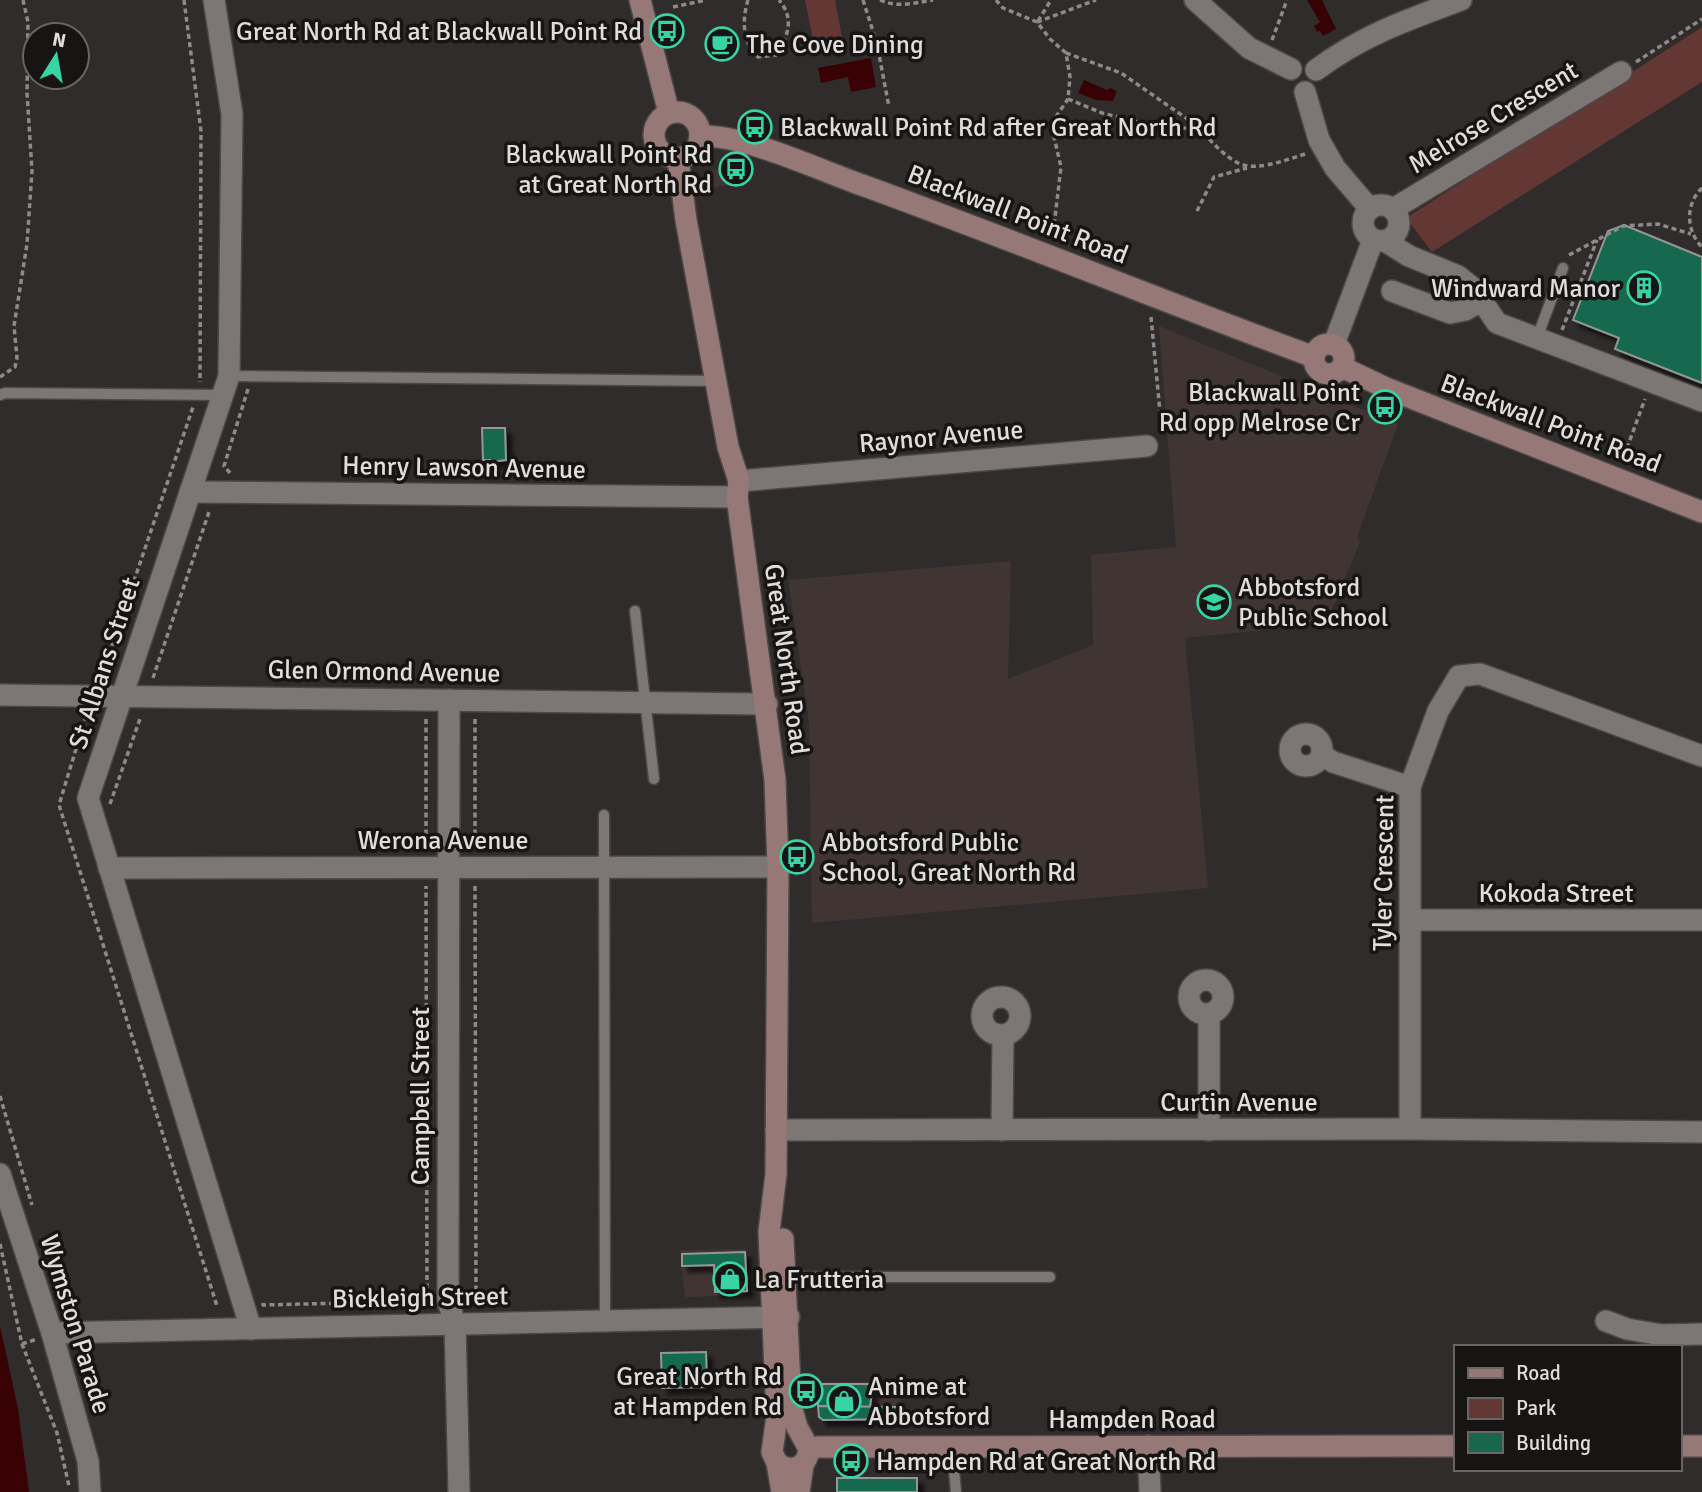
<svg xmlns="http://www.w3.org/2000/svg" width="1702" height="1492" viewBox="0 0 1702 1492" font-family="Signika,sans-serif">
	<defs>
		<filter id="shadow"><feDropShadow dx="6" dy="6" stdDeviation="2" flood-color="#0009"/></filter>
	</defs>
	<rect width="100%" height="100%" fill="#302c2b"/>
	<!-- built -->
	<g fill="#403533">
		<polygon points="715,169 746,182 712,188 709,173"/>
		<polygon points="1159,326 1398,424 1357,537 1360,542 1326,624 1185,638 1208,888 812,923 809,722 788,580 1011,561 1008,679 1093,645 1091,555 1176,547"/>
		<polygon points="746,1249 746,1295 685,1297 680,1250"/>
		<polygon points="818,1382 900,1382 901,1419 823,1420 819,1417"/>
	</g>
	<!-- green -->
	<g fill="#633733">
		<polygon points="805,0 835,0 844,48 816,54"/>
		<polygon points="1702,27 1702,82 1432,252 1406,218"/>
	</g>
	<!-- water -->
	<g fill="#380204">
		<polygon points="1307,0 1322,0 1336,29 1323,36 1320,31 1317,32 1314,26 1320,22"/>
		<polygon points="871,58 876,87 851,92 848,77 821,83 818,68"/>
		<polygon points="1084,80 1107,90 1110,88 1117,91 1113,101 1096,100 1078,93"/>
		<polygon points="0,1326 18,1409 29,1492 0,1492"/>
	</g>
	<!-- building -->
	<g fill="#17674f" stroke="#939896" stroke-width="2" filter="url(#shadow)">
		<polygon points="1624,225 1702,257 1702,383 1615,349 1619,338 1573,320 1608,231"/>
		<polygon points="482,428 505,428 506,460 490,462 490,460 483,460"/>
		<polygon points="745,1252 747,1291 715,1292 714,1265 682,1266 682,1254"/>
		<polygon points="706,1352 707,1387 662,1388 661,1353"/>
		<polygon points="818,1384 873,1384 870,1407 818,1406"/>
		<polygon points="818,1406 900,1407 901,1419 823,1420 819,1417"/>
		<rect x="837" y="1478" width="80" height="14"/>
	</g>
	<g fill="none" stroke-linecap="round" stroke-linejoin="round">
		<defs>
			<g id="lane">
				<polyline points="1537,338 1563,268"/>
				<polyline points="229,376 718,381"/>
				<polyline points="0,395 5,393 222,395"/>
				<polyline points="635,611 654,779"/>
				<polyline points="604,815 605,1321"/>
				<polyline points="784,1277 1050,1277"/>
				<polyline points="952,1448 956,1492"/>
			</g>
			<g id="street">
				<polyline points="214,0 232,114 229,376 88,798 251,1329"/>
				<polyline points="1195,0 1249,48 1291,69"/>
				<path d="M 1316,70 C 1363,35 1407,20 1461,0"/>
				<polyline points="1305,92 1319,140 1335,168 1370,209"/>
				<circle cx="1381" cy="223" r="18"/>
				<polyline points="1393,209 1621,72"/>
				<polyline points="1385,241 1409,256 1458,276 1473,288 1497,323 1702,401"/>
				<polyline points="1392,291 1450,313 1465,310 1481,301"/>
				<polyline points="1334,344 1373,240"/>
				<polyline points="739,481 1147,446"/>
				<polyline points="190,492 737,497"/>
				<polyline points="0,695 767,704"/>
				<polyline points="449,700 448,1301 455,1324 459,1492"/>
				<circle cx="1306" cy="750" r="16"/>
				<polyline points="1322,755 1333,762 1410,787"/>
				<polyline points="109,868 778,867"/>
				<polyline points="1411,920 1702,920"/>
				<circle cx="1206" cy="997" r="17"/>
				<circle cx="1001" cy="1016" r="19"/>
				<polyline points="1410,1129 1410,787 1438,711 1459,676 1480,674 1702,756"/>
				<polyline points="776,1130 1410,1129 1702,1132"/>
				<polyline points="1002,1130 1003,1035"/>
				<polyline points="1209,1130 1209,1014"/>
				<polyline points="0,1174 52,1333 88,1461 90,1492"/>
				<polyline points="1606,1321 1627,1329 1662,1335"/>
				<polyline points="52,1333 789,1317"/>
				<polyline points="1662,1347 1662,1335 1702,1334"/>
				<polyline points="1148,1446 1150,1492"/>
			</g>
			<g id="secondary">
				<polyline points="640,0 669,113"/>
				<circle cx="677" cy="135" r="23"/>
				<path d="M 700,136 C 743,134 819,170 862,185 C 1013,240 1162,301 1314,357"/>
				<polyline points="678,159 686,220 728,447 739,481 737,497 775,780 778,867 776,1174 769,1232 777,1416 772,1452 777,1463 782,1492"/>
				<circle cx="1329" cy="359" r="15"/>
				<polyline points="1342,367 1386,388 1702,512"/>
				<polyline points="1679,1446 1702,1446"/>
				<polyline points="809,1449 818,1447 1455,1446"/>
				<path d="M 777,1463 C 791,1474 807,1468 809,1449 L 797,1427 L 791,1406 L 783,1239"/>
				<polyline points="799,1492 803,1465"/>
			</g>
		</defs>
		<!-- lane casing -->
		<use href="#lane" stroke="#4c4848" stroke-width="13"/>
		<!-- street casing -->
		<use href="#street" stroke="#4c4848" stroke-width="24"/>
		<!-- secondary casing -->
		<use href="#secondary" stroke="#4c4848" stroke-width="24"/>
		<!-- path -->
		<g stroke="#8e8a8a" stroke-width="3.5" stroke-dasharray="5 3.5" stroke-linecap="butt">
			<polyline points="184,0 201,131 200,382"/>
			<path d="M 748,0 C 742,19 742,43 758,57 L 776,55 C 788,36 795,19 779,0"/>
			<polyline points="863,0 877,44 889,107"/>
			<path d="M 880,0 C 897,8 915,3 933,0"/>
			<polyline points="996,0 1003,8 1037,22 1050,39 1066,53 1070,77 1068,99 1051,124 1061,167 1053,234"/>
			<polyline points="673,7 706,0"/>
			<polyline points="1038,21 1051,0"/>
			<polyline points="1037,22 1096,0"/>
			<polyline points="1272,40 1287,0"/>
			<polyline points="1066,53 1121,73 1196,125"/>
			<polyline points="1636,62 1702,19"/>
			<path d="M 1068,99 L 1102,113 L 1174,131 L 1196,125 C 1240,173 1244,174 1305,154"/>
			<path d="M 1702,188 C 1685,204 1686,231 1702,247"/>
			<polyline points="1197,211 1214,177 1247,168"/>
			<polyline points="1569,255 1623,226 1658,224 1691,234"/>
			<polyline points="1151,317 1162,433"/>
			<polyline points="1562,330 1597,240"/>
			<polyline points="0,377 15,367 17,358 14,326 27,244 32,171 27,93 28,22 23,0"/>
			<polyline points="1624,456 1645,399"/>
			<polyline points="230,473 224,466 248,389"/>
			<polyline points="101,678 193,407"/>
			<polyline points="153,678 209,512 211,512"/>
			<polyline points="86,716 59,805 217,1306"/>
			<polyline points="426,719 426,851"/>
			<polyline points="475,719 475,850"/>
			<polyline points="110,804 141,716"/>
			<polyline points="475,886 476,1302"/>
			<polyline points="0,1096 32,1205"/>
			<polyline points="0,1244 22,1344 57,1433 69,1486"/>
			<polyline points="263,1303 263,1305 427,1301 426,886"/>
			<polyline points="22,1344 37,1339"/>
		</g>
		<!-- lane -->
		<use href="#lane" stroke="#7c7675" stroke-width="10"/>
		<!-- street -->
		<use href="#street" stroke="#7c7675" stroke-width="21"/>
		<!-- secondary -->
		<use href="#secondary" stroke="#967876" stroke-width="21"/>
	</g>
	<!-- icons -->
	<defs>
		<symbol id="bus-ring" viewBox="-11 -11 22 22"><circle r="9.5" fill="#171514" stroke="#38d4a6" stroke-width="1.5"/><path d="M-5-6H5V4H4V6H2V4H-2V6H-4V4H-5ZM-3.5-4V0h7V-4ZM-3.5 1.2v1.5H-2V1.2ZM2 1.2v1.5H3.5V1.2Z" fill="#38d4a6"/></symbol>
		<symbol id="cafe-ring" viewBox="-11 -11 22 22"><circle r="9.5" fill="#171514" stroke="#38d4a6" stroke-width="1.5"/><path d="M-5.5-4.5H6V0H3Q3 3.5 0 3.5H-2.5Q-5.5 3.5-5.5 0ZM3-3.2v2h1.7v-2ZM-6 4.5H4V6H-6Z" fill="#38d4a6"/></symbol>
		<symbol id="building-ring" viewBox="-11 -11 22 22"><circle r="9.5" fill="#171514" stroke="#38d4a6" stroke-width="1.5"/><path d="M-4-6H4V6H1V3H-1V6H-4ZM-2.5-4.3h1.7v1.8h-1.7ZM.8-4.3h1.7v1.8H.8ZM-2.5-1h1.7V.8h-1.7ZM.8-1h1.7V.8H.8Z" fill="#38d4a6"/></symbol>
		<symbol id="school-ring" viewBox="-11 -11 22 22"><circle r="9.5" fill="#171514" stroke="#38d4a6" stroke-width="1.5"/><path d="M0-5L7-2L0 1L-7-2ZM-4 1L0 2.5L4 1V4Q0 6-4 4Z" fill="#38d4a6"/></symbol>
		<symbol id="shop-ring" viewBox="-11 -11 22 22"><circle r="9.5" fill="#171514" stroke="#38d4a6" stroke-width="1.5"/><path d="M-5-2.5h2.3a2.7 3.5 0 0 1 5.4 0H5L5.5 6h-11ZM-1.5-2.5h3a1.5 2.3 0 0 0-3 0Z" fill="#38d4a6"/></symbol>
	</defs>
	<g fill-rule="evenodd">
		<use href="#bus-ring" x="648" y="12" width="38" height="38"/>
		<use href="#cafe-ring" x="703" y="25" width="38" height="38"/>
		<use href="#bus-ring" x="736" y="108" width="38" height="38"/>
		<use href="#bus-ring" x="717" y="150" width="38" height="38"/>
		<use href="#building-ring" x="1625" y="269" width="38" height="38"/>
		<use href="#bus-ring" x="1366" y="388" width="38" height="38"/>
		<use href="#school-ring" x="1195" y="583" width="38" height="38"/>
		<use href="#bus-ring" x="778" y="838" width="38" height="38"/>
		<use href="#shop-ring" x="711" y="1260" width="38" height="38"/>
		<use href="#bus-ring" x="787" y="1372" width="38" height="38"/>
		<use href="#shop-ring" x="825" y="1382" width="38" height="38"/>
		<use href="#bus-ring" x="832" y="1442" width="38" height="38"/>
	</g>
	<g text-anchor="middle" stroke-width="7" stroke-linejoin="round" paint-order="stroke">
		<!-- poi labels -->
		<g font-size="26" fill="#e1dddd" stroke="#171514" text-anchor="start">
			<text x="642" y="40" text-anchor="end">Great North Rd at Blackwall Point Rd</text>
			<text x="746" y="53">The Cove Dining</text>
			<text x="780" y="136">Blackwall Point Rd after Great North Rd</text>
			<text x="712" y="163" text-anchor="end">Blackwall Point Rd<tspan x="712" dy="30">at Great North Rd</tspan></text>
			<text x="1620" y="297" text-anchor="end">Windward Manor</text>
			<text x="1360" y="401" text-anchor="end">Blackwall Point<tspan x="1360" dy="30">Rd opp Melrose Cr</tspan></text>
			<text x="1238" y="596">Abbotsford<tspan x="1238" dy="30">Public School</tspan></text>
			<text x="822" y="851">Abbotsford Public<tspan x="822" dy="30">School, Great North Rd</tspan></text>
			<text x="754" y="1288">La Frutteria</text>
			<text x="782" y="1385" text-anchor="end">Great North Rd<tspan x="782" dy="30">at Hampden Rd</tspan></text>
			<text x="868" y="1395">Anime at<tspan x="868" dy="30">Abbotsford</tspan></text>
			<text x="876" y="1470">Hampden Rd at Great North Rd</text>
		</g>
		<!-- street labels -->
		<g font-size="26" fill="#e1dddd" stroke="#171514">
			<text transform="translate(1493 117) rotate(-31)" y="9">Melrose Crescent</text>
			<text transform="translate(1018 214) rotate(21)" y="9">Blackwall Point Road</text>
			<text transform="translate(1551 423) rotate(21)" y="9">Blackwall Point Road</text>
			<text transform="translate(941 436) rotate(-5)" y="9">Raynor Avenue</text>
			<text transform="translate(464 467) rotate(1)" y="9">Henry Lawson Avenue</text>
			<text transform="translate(787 659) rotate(82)" y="9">Great North Road</text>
			<text transform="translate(104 663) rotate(-72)" y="9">St Albans Street</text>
			<text transform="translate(384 671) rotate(1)" y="9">Glen Ormond Avenue</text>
			<text x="443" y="849">Werona Avenue</text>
			<text transform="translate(1383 873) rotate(-89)" y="9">Tyler Crescent</text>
			<text x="1556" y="902">Kokoda Street</text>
			<text transform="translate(420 1096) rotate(-90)" y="9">Campbell Street</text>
			<text x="1239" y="1111">Curtin Avenue</text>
			<text transform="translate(420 1297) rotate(-1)" y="9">Bickleigh Street</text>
			<text transform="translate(76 1324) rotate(73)" y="9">Wymston Parade</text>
			<text x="1132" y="1428">Hampden Road</text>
		</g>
	</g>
	<!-- legend -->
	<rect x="1454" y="1345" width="228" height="126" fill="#171514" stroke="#686564" stroke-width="2"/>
	<rect x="1468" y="1368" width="35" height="10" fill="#967876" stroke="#686564" stroke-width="2"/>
	<text x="1516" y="1380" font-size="21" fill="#e1dddd">Road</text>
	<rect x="1468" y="1398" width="35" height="21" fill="#633733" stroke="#686564" stroke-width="2"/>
	<text x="1516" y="1415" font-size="21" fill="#e1dddd">Park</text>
	<rect x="1468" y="1432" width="35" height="21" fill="#17674f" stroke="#686564" stroke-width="2"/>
	<text x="1516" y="1450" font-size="21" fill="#e1dddd">Building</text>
	<!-- north arrow -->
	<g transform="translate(56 56) rotate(11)"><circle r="33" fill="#171514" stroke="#686564" stroke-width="2"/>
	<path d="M0-5L12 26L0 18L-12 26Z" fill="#38d4a6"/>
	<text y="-10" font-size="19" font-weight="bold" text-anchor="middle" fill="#e1dddd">N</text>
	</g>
</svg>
